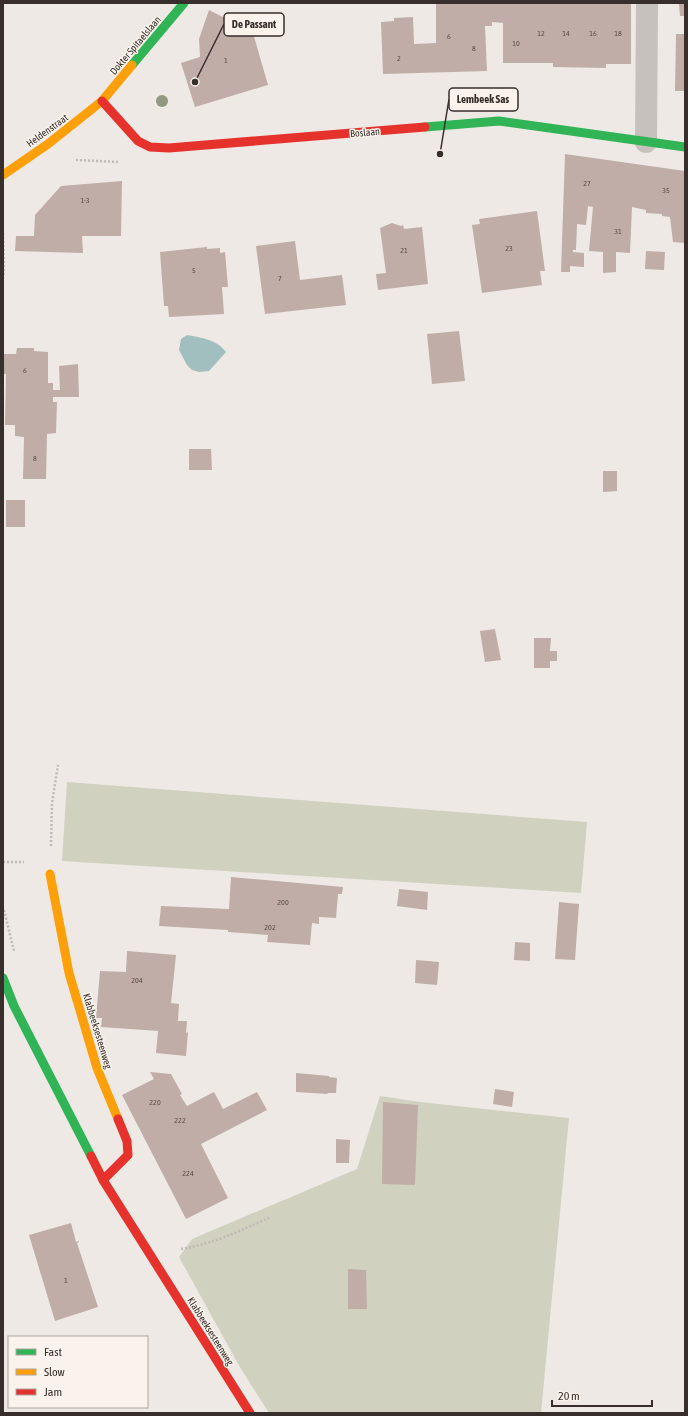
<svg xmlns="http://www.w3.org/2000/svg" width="688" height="1416" viewBox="0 0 688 1416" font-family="'Asap Condensed',sans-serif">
	<rect width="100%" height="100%" fill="#eee9e4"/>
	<!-- green -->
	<g fill="#d0d2bf">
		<polygon points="67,782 587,822 581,893 62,861"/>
		<polygon points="380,1096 420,1102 569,1118 541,1413 269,1413 241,1369 179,1257 192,1239 357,1169"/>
	</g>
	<!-- water -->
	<path fill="#a1bfbe" d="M 187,335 C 202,338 216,339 226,352 L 209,371 L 199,372 L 192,370 L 187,365 L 179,350 L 181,339 Z"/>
	<!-- building -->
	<g fill="#c0ada7">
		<polygon points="436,3 631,3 631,64 606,64 606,68 553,67 553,63 503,63 503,23 492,22 492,26 485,26 487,71 383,74 381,22 394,21 394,18 413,17 414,44 436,43"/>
		<polygon points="679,4 685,4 685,16 680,16"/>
		<polygon points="209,10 244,28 251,26 268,85 195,107 181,63 200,57 199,39"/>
		<polygon points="676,34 685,34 685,91 675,91"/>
		<polygon points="565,154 685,171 685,243 673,242 670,217 662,216 662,214 646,213 646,210 632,207 630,253 616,252 616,272 603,273 603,252 589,251 593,207 588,206 586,225 577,224 576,250 573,250 573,252 584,253 584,267 570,266 570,272 561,272"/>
		<polygon points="122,181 121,236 82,236 83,253 15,251 16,236 34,236 35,215 61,186"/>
		<polygon points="537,211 545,271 540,271 542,285 482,293 472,225 480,224 479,219"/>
		<polygon points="392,223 401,226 403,225 404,229 422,227 428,284 378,290 376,274 386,273 380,228"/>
		<polygon points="295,241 300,280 342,275 346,305 265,314 256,246"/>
		<polygon points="207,247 207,249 220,248 220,253 225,252 228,287 222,287 224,314 169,317 168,306 164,306 160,252"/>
		<polygon points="646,251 665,252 664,270 645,269"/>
		<polygon points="459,331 465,381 432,384 427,334"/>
		<polygon points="17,348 34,348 34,351 48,352 48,383 53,383 53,390 60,390 59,366 78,364 79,397 53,397 53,402 57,402 56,433 47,434 46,479 23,479 24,437 15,436 15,425 5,425 6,374 3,374 3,354 16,354"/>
		<polygon points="189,449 211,449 212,470 189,470"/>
		<polygon points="603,471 617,471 617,491 603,492"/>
		<rect x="6" y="500" width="19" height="27"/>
		<polygon points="495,629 501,660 485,662 480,631"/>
		<polygon points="534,638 551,638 550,651 557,651 557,661 550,661 550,668 534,668"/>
		<polygon points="231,877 343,887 342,894 338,894 336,918 319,917 319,924 312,923 310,945 267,942 268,935 228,932 228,930 159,926 161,906 229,909"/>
		<polygon points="399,889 428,892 427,910 397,906"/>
		<polygon points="559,902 579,904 575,960 555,959"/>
		<polygon points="515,942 530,943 530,961 514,960"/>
		<polygon points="127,951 176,955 171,1003 179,1004 178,1021 187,1021 186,1033 188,1032 186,1056 156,1053 158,1031 101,1027 102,1018 96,1018 100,971 126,972"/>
		<polygon points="416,960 439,962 437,985 415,983"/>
		<polygon points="150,1072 171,1074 182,1094 180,1095 187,1106 214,1092 223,1109 257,1092 267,1110 201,1144 228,1198 186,1219 122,1095 154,1079"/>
		<polygon points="296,1073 329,1076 329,1077 337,1078 336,1093 328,1093 327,1094 296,1092"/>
		<polygon points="495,1089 514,1092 512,1107 493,1104"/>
		<polygon points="383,1102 418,1105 415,1185 382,1184"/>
		<polygon points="336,1139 350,1140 349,1163 336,1163"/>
		<polygon points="71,1223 76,1242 79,1241 79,1242 77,1243 98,1307 55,1321 29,1235"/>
		<polygon points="348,1269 366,1270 367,1309 348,1309"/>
	</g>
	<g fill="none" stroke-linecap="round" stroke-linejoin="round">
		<!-- path -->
		<g stroke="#c0b9b5" stroke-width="2.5" stroke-dasharray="2 2" stroke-linecap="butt">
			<polyline points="76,160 119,162"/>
			<polyline points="3,233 4,269 3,279"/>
			<polyline points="51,846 52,803 58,765"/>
			<polyline points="3,862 24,862"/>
			<polyline points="4,910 14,951"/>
			<path d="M 181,1249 C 213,1244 242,1230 271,1217"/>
		</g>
		<!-- street -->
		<polyline stroke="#c7c1bd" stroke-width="22" points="646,142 647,3"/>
		<!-- fast -->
		<g stroke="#30b455" stroke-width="9">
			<polyline points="132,65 184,3"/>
			<polyline points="425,127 499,121 685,147"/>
			<polyline points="3,978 14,1006 91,1156"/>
		</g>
		<!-- slow -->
		<g stroke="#ff9f0a" stroke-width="9">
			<polyline points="3,175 48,144 102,101 132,65"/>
			<polyline points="50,874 69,973 97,1068 118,1119"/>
		</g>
		<!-- jam -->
		<g stroke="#e5322d" stroke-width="9">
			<polyline points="102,101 138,141 150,147 169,148 425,127"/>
			<polyline points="91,1156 103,1180 250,1413"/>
			<polyline points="103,1180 128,1155 127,1141 118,1119"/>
		</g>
	</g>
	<!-- trees -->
	<circle fill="#939881" cx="162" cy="101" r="6"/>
	<g text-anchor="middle" stroke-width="3" stroke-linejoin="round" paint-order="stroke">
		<!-- number labels -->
		<g font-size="8" fill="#5a4e4a">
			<text x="541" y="36">12</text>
			<text x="566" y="36">14</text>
			<text x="593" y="36">16</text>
			<text x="618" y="36">18</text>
			<text x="449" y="39">6</text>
			<text x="516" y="46">10</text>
			<text x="474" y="51">8</text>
			<text x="399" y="61">2</text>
			<text x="226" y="63">1</text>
			<text x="587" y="186">27</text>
			<text x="666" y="193">35</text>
			<text x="85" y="203">1-3</text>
			<text x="618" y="234">31</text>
			<text x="509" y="251">23</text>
			<text x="404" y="253">21</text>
			<text x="194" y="273">5</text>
			<text x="280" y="281">7</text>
			<text x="25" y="373">6</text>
			<text x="35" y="461">8</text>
			<text x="283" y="905">200</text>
			<text x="270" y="930">202</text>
			<text x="137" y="983">204</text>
			<text x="155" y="1105">220</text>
			<text x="180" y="1123">222</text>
			<text x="188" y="1176">224</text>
			<text x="66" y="1283">1</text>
		</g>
		<!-- street labels -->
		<g font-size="10" fill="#382e2b" stroke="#f9f3ec">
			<text transform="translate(135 45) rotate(-50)" y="4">Dokter Spitaelslaan</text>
			<text transform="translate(47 130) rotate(-36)" y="4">Heldenstraat</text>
			<text transform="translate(365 132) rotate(-5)" y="4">Boslaan</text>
			<text transform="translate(98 1031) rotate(73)" y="4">Klabbeeksesteenweg</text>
			<text transform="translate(211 1331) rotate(58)" y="4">Klabbeeksesteenweg</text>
		</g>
	</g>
	<!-- callouts -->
	<path fill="none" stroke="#382e2b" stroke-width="1.5" d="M195 82L224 24M440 154L449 99"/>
	<g fill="#382e2b" stroke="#f9f3ec" stroke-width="1.5">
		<circle cx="195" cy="82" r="4"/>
		<circle cx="440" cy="154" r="4"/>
	</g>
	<g fill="#f9f3ec" stroke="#382e2b" stroke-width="1.5">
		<rect x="224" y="13" width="60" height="23" rx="4"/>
		<rect x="449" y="88" width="69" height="23" rx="4"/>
	</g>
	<g font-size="11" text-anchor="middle" font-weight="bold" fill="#382e2b">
		<text x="254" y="28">De Passant</text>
		<text x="483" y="103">Lembeek Sas</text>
	</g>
	<!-- border -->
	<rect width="688" height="1416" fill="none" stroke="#382e2b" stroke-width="8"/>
	<!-- legend -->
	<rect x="8" y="1336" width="140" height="72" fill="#f9f3ec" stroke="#aca49f"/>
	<rect x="16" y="1349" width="20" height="6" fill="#30b455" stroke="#aca49f"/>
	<text x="44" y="1356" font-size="12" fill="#382e2b">Fast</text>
	<rect x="16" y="1369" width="20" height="6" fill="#ff9f0a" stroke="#aca49f"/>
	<text x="44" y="1376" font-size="12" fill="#382e2b">Slow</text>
	<rect x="16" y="1389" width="20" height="6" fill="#e5322d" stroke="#aca49f"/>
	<text x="44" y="1396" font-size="12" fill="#382e2b">Jam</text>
	<!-- scale -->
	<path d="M552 1400v6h100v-6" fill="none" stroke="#382e2b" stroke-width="2"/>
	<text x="558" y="1400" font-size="12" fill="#382e2b" stroke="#f9f3ec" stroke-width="3" paint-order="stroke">20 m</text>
</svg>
